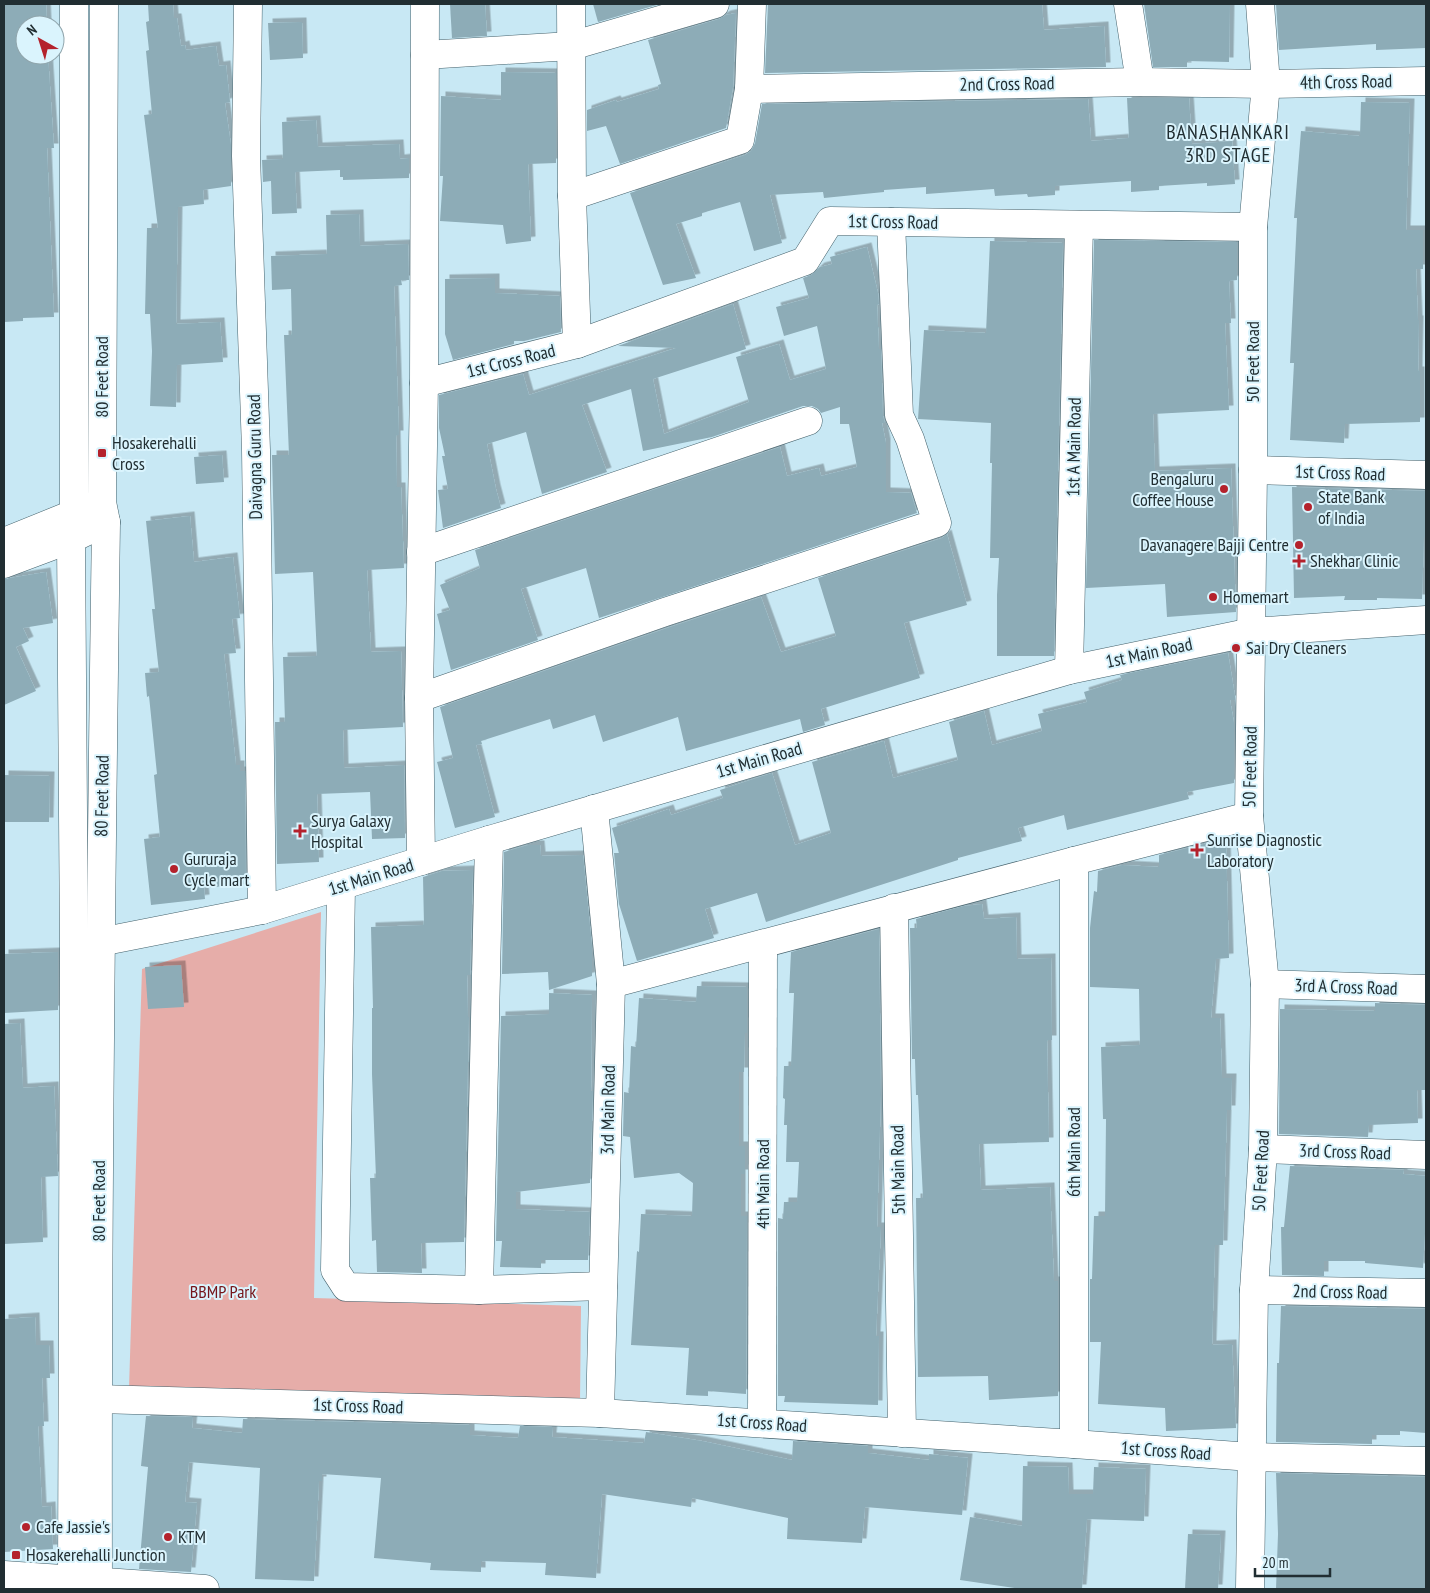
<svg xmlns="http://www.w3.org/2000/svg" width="1430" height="1593" viewBox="0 0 1430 1593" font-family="'PT Sans Narrow',sans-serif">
	<defs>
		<filter id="shadow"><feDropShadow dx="4.5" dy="-4.5" stdDeviation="0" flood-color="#0004"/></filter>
	</defs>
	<rect width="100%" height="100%" fill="#c8e8f4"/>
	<!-- green -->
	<polygon fill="#e6ada9" points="321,912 314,1298 581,1306 580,1401 129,1389 142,969"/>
	<!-- building -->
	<g fill="#8dacb7" filter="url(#shadow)">
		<polygon points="4,4 46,4 47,25 25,25 25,55 48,55 54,148 47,148 54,317 23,318 23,321 4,322"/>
		<polygon points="148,4 173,4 174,18 177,18 181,46 185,45 186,50 216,46 219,66 226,65 230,102 225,103 231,145 231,186 203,190 204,204 178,207 176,324 220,322 223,362 177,365 176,407 150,406 152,351 150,314 145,314 147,228 158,228 144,115 152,114 146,51 149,50 146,22 149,21"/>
		<polygon points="450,4 485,4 487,36 452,38"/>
		<polygon points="593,4 660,4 598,22"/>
		<polygon points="768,4 1042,4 1044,30 1104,26 1106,67 765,73"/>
		<polygon points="1144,4 1230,4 1229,62 1187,61 1187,67 1153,67"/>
		<polygon points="1276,4 1426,4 1426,48 1376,50 1376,44 1279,50"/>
		<polygon points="736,13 733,87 726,128 620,164 606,126 587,131 587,110 616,100 617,102 659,89 658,85 661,84 648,40 719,19 726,15"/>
		<polygon points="302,22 303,58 270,60 268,23"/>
		<polygon points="501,72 556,73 556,163 528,164 531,241 506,244 503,225 440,221 443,176 440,176 441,96 501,100"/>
		<polygon points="1127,98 1189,98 1192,144 1232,141 1235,184 1207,186 1207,183 1159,186 1159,190 1131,192 1131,181 1055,186 1055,195 1028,197 1027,194 995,196 994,189 926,194 926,187 884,190 884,192 824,198 823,192 770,195 782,243 754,251 740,202 702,213 702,216 676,224 696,278 663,285 630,193 745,155 751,151 755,143 762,104 1088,99 1091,141 1129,138"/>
		<polygon points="1361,102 1410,103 1406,230 1423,230 1423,269 1416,269 1418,320 1419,320 1418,371 1420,371 1420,422 1345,424 1344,443 1290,440 1294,363 1290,363 1297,218 1294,218 1301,131 1360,136"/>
		<polygon points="316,120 318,147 399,144 400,159 409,158 409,178 343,180 343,177 340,177 340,170 295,172 297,213 272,214 271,181 263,182 262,160 283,159 282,122"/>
		<polygon points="359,214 360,246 408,244 409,280 401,280 402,285 394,286 399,435 396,435 397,487 401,487 404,568 367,570 371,652 401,651 403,727 343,730 344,768 404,765 405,838 372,839 370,792 317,794 319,862 277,864 275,722 285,722 283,657 317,656 313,572 275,574 272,455 289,455 284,335 292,335 291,289 272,290 271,256 327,254 326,215"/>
		<polygon points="1094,240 1237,242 1237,280 1229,281 1231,323 1225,323 1229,410 1153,414 1155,471 1231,468 1236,612 1167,617 1165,584 1086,588"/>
		<polygon points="990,241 1063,243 1054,656 997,656 997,595 999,558 990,558 992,463 990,463 991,423 918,419 924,330 986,333"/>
		<polygon points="867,247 878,293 879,304 877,305 879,349 881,349 883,416 885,423 882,423 886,443 886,492 911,493 917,513 599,618 586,568 521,589 538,640 451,670 437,614 450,610 440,585 480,568 475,550 780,447 787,476 819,468 821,476 857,467 849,424 840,424 840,407 821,413 818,409 812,406 803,406 712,437 643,451 631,389 582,405 607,472 542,494 526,432 487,444 496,489 501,508 443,528 438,490 448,489 442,456 445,456 439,428 439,395 523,374 529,395 676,348 618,346 733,304 746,349 653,379 664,434 749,402 736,357 779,344 790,380 826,369 817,326 784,336 776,307 809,298 803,278 811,275 820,267 832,264 830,257"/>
		<polygon points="495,278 495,293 560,296 561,332 524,341 514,341 514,344 453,360 445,334 445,279"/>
		<polygon points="222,455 224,482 196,484 194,457"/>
		<polygon points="1292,487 1426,491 1426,537 1424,537 1422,599 1377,598 1377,600 1344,600 1345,596 1294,598"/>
		<polygon points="190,516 194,562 233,557 240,618 232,619 236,653 224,654 236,765 240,765 240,771 245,771 246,884 204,888 205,899 151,905 144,839 160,837 154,775 157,774 149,696 147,697 145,673 159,672 152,609 155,609 146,521"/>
		<polygon points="947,534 967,605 904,623 920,678 821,709 825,725 803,732 800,719 686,751 678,717 603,742 595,715 553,729 550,719 481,741 482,744 476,745 495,817 455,828 437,762 453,758 440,707 670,627 761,597 781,652 836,636 818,578 942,538"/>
		<polygon points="46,572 53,623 23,628 29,641 16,647 36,691 4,705 4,579"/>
		<polygon points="1228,653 1235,696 1235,700 1230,700 1234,723 1234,783 1187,792 1189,799 1067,830 1064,815 1018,828 1022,841 958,858 958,860 766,922 757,893 705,909 714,938 637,961 619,904 614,853 619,853 612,828 669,809 671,815 723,798 720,790 772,773 795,845 831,833 812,762 884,741 893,778 958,760 949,722 984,711 992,745 1042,731 1038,714 1087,702 1084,692 1122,680 1120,675"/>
		<polygon points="4,775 50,776 49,822 4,822"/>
		<polygon points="1216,841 1226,841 1229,958 1216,959 1211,1018 1220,1018 1222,1078 1232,1078 1231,1110 1227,1110 1223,1245 1215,1245 1212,1345 1232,1344 1236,1428 1166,1431 1165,1408 1098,1404 1101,1342 1090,1342 1090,1279 1092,1279 1094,1216 1105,1216 1106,1119 1103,1119 1101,1047 1140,1045 1139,989 1090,987 1090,928 1094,891 1097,892 1098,871 1122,865 1159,867 1159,855"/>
		<polygon points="528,845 540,845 541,856 583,855 592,946 592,976 549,990 548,972 502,974 504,852"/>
		<polygon points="473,870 470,975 467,975 468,1017 469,1017 464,1242 421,1243 422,1273 377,1272 376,1240 372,1241 370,1178 376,1178 372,1074 372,1008 373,1008 371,927 424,925 423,877 442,871"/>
		<polygon points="982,904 984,919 1016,917 1017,959 1051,958 1052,1040 1047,1040 1049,1142 979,1144 981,1190 1050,1187 1054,1281 1058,1281 1058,1396 989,1400 988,1376 918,1377 916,1198 923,1198 918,1095 916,1095 915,1059 912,1059 910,928 917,928 916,919 964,906"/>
		<polygon points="879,929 881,1094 877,1227 881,1227 876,1336 879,1336 878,1405 784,1402 785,1396 778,1396 778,1218 783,1219 784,1202 797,1202 799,1162 786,1162 787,1125 784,1125 785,1099 783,1098 784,1066 791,1066 794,993 789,993 791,952"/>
		<polygon points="58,952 58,1010 4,1013 4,954"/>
		<polygon points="181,965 184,1007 148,1009 145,967"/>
		<polygon points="697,986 747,987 747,1033 745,1033 744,1072 739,1072 739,1146 745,1146 745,1174 741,1174 741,1216 747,1216 746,1394 708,1391 708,1396 686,1395 689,1348 631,1345 637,1251 639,1252 641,1214 692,1216 693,1183 679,1173 634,1178 630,1137 623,1136 624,1092 629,1093 631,1046 636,1047 639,998 696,1002"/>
		<polygon points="549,993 592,995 591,1091 593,1091 590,1183 516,1192 516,1209 590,1212 588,1260 541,1260 541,1268 500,1267 502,1241 496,1241 501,1016 549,1014"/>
		<polygon points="1375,1003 1426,1005 1426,1090 1417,1090 1418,1123 1369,1125 1368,1137 1279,1134 1280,1009 1375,1011"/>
		<polygon points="20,1023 23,1088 54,1086 58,1176 41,1177 43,1242 4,1244 4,1024"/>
		<polygon points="1290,1166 1404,1170 1403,1174 1426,1176 1426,1216 1423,1268 1365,1263 1365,1261 1324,1261 1324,1276 1282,1275 1281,1227 1284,1227"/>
		<polygon points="1281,1306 1426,1309 1426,1433 1400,1431 1400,1435 1372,1435 1372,1444 1276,1442 1277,1363 1279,1363"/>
		<polygon points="35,1317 36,1345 49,1345 50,1378 42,1378 44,1426 38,1426 42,1507 51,1506 53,1549 4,1552 4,1319"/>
		<polygon points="146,1416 193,1417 192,1428 242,1433 243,1419 470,1425 470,1435 518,1438 520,1426 553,1427 552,1437 644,1443 646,1432 702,1441 792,1460 793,1441 868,1446 868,1453 929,1460 929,1454 968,1458 962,1515 865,1507 862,1543 787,1539 788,1518 692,1498 691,1507 602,1494 596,1578 545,1575 546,1563 481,1561 481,1572 430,1570 431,1563 374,1558 381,1478 322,1474 322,1481 319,1481 314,1581 255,1579 260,1468 189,1462 185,1502 197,1503 191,1572 139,1569 148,1467 141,1466"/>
		<polygon points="1023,1466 1068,1467 1069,1494 1093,1494 1094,1467 1146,1469 1144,1521 1087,1519 1082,1589 1022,1589 960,1580 970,1517 1022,1526"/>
		<polygon points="1276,1473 1426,1477 1426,1589 1276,1589 1278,1534"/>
		<polygon points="1188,1534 1221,1535 1218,1589 1185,1589"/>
	</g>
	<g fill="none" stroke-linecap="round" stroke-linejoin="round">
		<defs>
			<g id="minor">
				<polyline points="248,4 246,156 256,450 262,910"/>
				<polyline points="571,4 572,196 577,344"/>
				<polyline points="1128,4 1140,82"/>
				<polyline points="425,55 571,46 715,4"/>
				<polyline points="749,89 1140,82 1266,84 1426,81"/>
				<polyline points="572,196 740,140 749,89 752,4"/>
				<polyline points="424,383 577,344 805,261 830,221 1253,227"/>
				<polyline points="1253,470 1426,475"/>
				<polyline points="4,542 93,506"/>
				<polyline points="421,552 808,421"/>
				<polyline points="4,564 71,539 106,522"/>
				<polyline points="1069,670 1079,225"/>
				<polyline points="419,698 665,612 937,523 910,439 899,415 891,222"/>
				<polyline points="594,809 611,984 600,1413"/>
				<polyline points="421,861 419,698 424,383 425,4"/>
				<polyline points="341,886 335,1270 346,1287 479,1290 603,1286"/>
				<polyline points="894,908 902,1433"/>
				<polyline points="79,949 100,942 262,910 489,840 1069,670 1252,632 1426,620"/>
				<polyline points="611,984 1074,861 1249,816"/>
				<polyline points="1265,984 1426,989"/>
				<polyline points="1263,1149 1426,1155"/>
				<polyline points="479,1290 489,840"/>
				<polyline points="1254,1290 1426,1293"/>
				<polyline points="98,1399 600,1413 1074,1444 1251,1457 1426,1461"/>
				<polyline points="762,1423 763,944"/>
				<polyline points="1074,1444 1074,861"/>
				<polyline points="4,1575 205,1589"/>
				<polyline points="1250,1589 1254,1290 1263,1149 1265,984 1249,816 1253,470 1253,227 1266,84 1260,4"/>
			</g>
			<g id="major">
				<polyline points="74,4 74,515 71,539 74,951 72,1579 74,1589"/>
				<path d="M 100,1589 L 98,1581 C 97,1228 101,875 106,522 L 102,502 L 104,4"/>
			</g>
		</defs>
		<!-- minor casing -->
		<use href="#minor" stroke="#44616b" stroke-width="29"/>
		<!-- major casing -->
		<use href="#major" stroke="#44616b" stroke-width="29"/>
		<!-- minor -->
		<use href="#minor" stroke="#fff" stroke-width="28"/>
		<!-- major -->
		<use href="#major" stroke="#fff" stroke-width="28"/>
	</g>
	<!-- markers -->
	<g fill="#b4222c" stroke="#daf4fd" stroke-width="2">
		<rect x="97" y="448" width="10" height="10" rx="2.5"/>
		<circle cx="1224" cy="489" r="5"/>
		<circle cx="1308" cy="507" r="5"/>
		<circle cx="1299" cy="545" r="5"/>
		<path d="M1296.5 553.5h5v5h5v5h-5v5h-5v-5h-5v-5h5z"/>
		<circle cx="1213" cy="597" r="5"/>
		<circle cx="1236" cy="648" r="5"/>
		<path d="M297.5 823.5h5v5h5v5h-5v5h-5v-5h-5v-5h5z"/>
		<path d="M1194.5 842.5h5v5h5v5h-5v5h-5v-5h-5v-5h5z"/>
		<circle cx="174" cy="869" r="5"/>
		<circle cx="26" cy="1527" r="5"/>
		<circle cx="168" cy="1537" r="5"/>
		<rect x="11" y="1550" width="10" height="10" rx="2.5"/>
	</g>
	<g text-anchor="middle" stroke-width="4" stroke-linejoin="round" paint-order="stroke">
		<!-- street labels -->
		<g font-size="18" fill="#212e32" stroke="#daf4fd">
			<text transform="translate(1346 82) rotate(-1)" y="6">4th Cross Road</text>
			<text transform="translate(1007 84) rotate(-1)" y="6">2nd Cross Road</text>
			<text transform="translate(893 222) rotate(1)" y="6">1st Cross Road</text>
			<text transform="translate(511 361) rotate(-14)" y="6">1st Cross Road</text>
			<text transform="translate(1253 362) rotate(-90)" y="6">50 Feet Road</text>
			<text transform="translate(102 377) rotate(-90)" y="6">80 Feet Road</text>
			<text transform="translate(1074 447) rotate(-89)" y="6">1st A Main Road</text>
			<text transform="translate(255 457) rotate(-91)" y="6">Daivagna Guru Road</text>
			<text transform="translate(1340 473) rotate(2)" y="6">1st Cross Road</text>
			<text transform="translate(1149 653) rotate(-12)" y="6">1st Main Road</text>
			<text transform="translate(759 760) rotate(-16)" y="6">1st Main Road</text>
			<text transform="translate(1250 767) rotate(-89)" y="6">50 Feet Road</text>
			<text transform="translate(102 796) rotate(-89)" y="6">80 Feet Road</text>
			<text transform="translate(371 877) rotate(-17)" y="6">1st Main Road</text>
			<text transform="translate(1346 987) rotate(2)" y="6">3rd A Cross Road</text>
			<text transform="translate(608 1110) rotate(-89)" y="6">3rd Main Road</text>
			<text transform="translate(1074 1152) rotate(-90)" y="6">6th Main Road</text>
			<text transform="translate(1345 1152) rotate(2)" y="6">3rd Cross Road</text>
			<text transform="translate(898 1170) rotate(-91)" y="6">5th Main Road</text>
			<text transform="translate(1261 1171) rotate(-87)" y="6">50 Feet Road</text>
			<text transform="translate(763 1184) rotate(-90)" y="6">4th Main Road</text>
			<text transform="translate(99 1201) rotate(-90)" y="6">80 Feet Road</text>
			<text transform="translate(1340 1292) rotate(1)" y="6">2nd Cross Road</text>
			<text transform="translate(358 1406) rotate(2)" y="6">1st Cross Road</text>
			<text transform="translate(762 1423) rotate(4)" y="6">1st Cross Road</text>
			<text transform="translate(1166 1451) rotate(4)" y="6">1st Cross Road</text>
		</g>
		<!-- poi labels -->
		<g font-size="18" fill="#212e32" stroke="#daf4fd" text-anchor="start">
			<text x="112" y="449">Hosakerehalli<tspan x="112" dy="21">Cross</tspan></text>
			<text x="1214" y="485" text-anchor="end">Bengaluru<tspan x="1214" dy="21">Coffee House</tspan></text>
			<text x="1318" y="503">State Bank<tspan x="1318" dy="21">of India</tspan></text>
			<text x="1289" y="551" text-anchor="end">Davanagere Bajji Centre</text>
			<text x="1310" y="567">Shekhar Clinic</text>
			<text x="1223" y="603">Homemart</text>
			<text x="1246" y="654">Sai Dry Cleaners</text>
			<text x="311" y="827">Surya Galaxy<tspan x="311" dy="21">Hospital</tspan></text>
			<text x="1207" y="846">Sunrise Diagnostic<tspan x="1207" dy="21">Laboratory</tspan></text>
			<text x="184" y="865">Gururaja<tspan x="184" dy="21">Cycle mart</tspan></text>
			<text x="36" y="1533">Cafe Jassie's</text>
			<text x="178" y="1543">KTM</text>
			<text x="26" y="1561">Hosakerehalli Junction</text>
		</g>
		<!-- park labels -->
		<g font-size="18" fill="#76161b" stroke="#daf4fd">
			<text x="223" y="1298">BBMP Park</text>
		</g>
		<!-- quarter labels -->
		<g font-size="20" letter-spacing="1" fill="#212e32" stroke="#daf4fd">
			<text x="1228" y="139">BANASHANKARI<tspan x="1228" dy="23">3RD STAGE</tspan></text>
		</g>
	</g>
	<!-- border -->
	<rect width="1430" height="1593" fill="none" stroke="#212e32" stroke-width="10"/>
	<!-- north arrow -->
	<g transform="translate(40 40) rotate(321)"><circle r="24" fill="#daf4fd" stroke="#90a5ac"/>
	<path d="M0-4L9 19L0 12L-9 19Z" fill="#b4222c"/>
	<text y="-8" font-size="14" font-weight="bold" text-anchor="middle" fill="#212e32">N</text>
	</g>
	<!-- scale -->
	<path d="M1255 1568v8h75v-8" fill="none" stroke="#212e32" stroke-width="2.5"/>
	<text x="1262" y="1568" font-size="15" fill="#212e32" stroke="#daf4fd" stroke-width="4" paint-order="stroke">20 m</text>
</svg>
